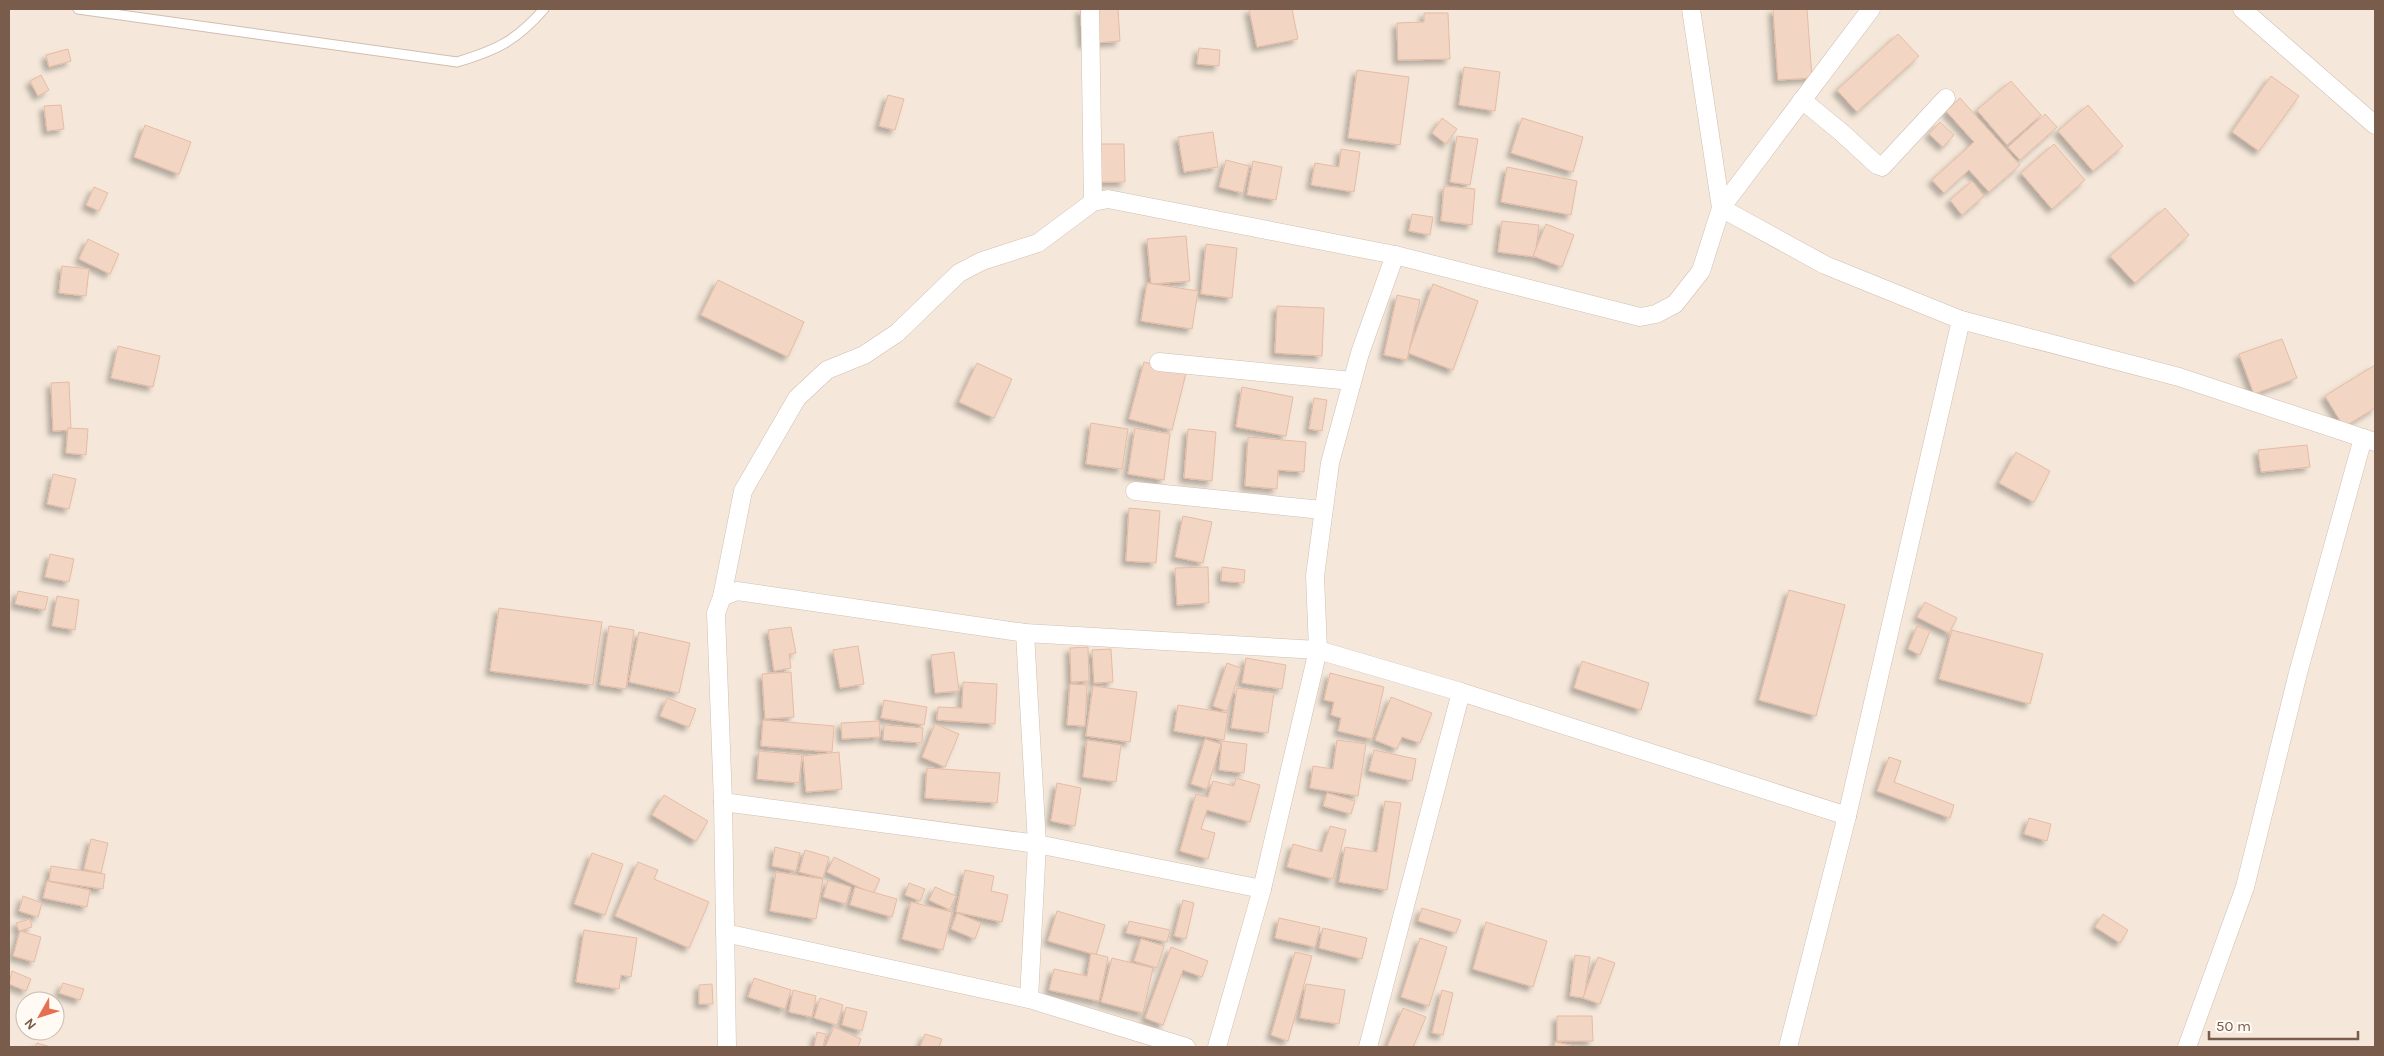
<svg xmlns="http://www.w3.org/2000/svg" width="2384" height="1056" viewBox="0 0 2384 1056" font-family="Karla,sans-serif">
	<defs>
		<filter id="shadow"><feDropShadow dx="-4.5" dy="4.5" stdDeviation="2.5" flood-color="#0004"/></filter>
	</defs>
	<rect width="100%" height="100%" fill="#fdf6ec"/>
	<!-- residential -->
	<path fill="#f5e8da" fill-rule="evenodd" d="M 9,9 L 2375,9 L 2375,1047 L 9,1047 ZM 25,1001 L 55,1001 L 55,1031 L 25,1031 Z"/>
	<!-- building -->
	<g fill="#f3d5c3" stroke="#e6bba3" filter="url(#shadow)">
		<polygon points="1080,9 1118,9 1120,41 1083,44"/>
		<polygon points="1249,9 1292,9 1298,39 1257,47"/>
		<polygon points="1773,9 1807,9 1812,78 1778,80"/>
		<polygon points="1424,13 1448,13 1450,59 1398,60 1397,23 1424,22"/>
		<polygon points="1898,34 1919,56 1857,112 1837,90"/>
		<polygon points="1199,48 1220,50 1219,66 1197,64"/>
		<polygon points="68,49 71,61 49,67 46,55"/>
		<polygon points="1464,67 1500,72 1495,111 1459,105"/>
		<polygon points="1357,70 1409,77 1400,145 1348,138"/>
		<polygon points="41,75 49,90 38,96 30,81"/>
		<polygon points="2271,76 2299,96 2259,151 2232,132"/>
		<polygon points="2011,81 2041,115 2007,145 1977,110"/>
		<polygon points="888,95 904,99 895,130 879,126"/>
		<polygon points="1960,98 2020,165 1989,192 1969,170 1944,193 1932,180 1974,142 1946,111"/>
		<polygon points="61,105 64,129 47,131 44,106"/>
		<polygon points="2088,105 2123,146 2093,171 2058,131"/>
		<polygon points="2045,114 2057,127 2020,160 2008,147"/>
		<polygon points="1442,118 1457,129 1446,144 1432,133"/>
		<polygon points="1522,118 1583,137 1573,172 1511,153"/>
		<polygon points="1940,122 1954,135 1943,147 1929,134"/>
		<polygon points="145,125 191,142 179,174 134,157"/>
		<polygon points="1213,132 1218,167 1184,172 1178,137"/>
		<polygon points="1457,136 1478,139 1470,185 1450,182"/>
		<polygon points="1094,144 1124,144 1125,182 1094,182"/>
		<polygon points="2054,144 2085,180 2052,209 2021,173"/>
		<polygon points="1341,149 1360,152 1354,192 1311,185 1315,163 1339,167"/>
		<polygon points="1226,160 1249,166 1243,193 1219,187"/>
		<polygon points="1253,161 1282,167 1276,200 1247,195"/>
		<polygon points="1507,167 1577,181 1571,215 1501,202"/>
		<polygon points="1972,181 1984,196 1962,215 1950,200"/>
		<polygon points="1444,186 1475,189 1472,225 1441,221"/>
		<polygon points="94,187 108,193 99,211 86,205"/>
		<polygon points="2165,208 2189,235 2135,283 2110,256"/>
		<polygon points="1412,214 1433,217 1430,235 1409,231"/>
		<polygon points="1502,221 1539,225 1535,257 1498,252"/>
		<polygon points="1546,224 1574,235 1562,267 1533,256"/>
		<polygon points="1186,236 1190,281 1151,284 1147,239"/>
		<polygon points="88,239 119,254 110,274 79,259"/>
		<polygon points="1206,244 1237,248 1232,298 1201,294"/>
		<polygon points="62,266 89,269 86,296 59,293"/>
		<polygon points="718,280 804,322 788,357 701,315"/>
		<polygon points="1147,283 1198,291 1192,329 1141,321"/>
		<polygon points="1433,284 1478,301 1453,370 1408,353"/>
		<polygon points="1397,295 1420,300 1407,360 1384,355"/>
		<polygon points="1277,306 1324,308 1322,356 1275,353"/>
		<polygon points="2282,339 2297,378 2254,394 2239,354"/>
		<polygon points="118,346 160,356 153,387 111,378"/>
		<polygon points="1144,362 1186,373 1172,430 1129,419"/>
		<polygon points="977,363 1012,379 994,418 959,402"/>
		<polygon points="2375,365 2375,408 2344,427 2325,396"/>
		<polygon points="69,382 71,430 53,431 51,383"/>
		<polygon points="1242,387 1293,397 1286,436 1236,427"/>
		<polygon points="1314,398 1327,400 1322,431 1309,429"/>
		<polygon points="1091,423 1128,429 1122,469 1086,464"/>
		<polygon points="68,428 88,429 86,455 66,453"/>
		<polygon points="1135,428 1170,434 1164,480 1128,474"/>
		<polygon points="1188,429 1216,432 1212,481 1184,478"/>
		<polygon points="1248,437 1306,442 1304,472 1278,470 1277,489 1245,486"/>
		<polygon points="2307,445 2310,467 2261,472 2258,450"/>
		<polygon points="2016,452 2050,471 2034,502 1999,483"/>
		<polygon points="53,474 76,479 69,509 47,504"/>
		<polygon points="1129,508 1160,511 1156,563 1126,561"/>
		<polygon points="1183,516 1212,522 1203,563 1175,557"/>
		<polygon points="50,554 74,559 69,582 45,577"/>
		<polygon points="1208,567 1209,603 1177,605 1175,568"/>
		<polygon points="1222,567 1245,570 1244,583 1221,581"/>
		<polygon points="1789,590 1845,605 1816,716 1759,700"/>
		<polygon points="18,591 48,597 45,610 15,604"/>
		<polygon points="57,596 79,600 75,630 52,626"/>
		<polygon points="1925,602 1957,618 1949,633 1917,617"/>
		<polygon points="499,608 602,622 593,685 490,671"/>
		<polygon points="609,626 634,630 626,689 600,685"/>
		<polygon points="1917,626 1930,631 1920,655 1908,649"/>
		<polygon points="791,627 796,653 789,654 791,668 774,671 768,630"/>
		<polygon points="1952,630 2043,654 2030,704 1939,679"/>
		<polygon points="639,632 690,643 679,693 629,682"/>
		<polygon points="858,646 864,684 840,688 833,650"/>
		<polygon points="1088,647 1089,681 1071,682 1070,648"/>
		<polygon points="1111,649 1113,682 1094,683 1092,650"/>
		<polygon points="954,652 959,691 935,693 931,655"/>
		<polygon points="1246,658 1286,665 1282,689 1242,683"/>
		<polygon points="1582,661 1649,683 1641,710 1574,688"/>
		<polygon points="1227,663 1241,668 1227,711 1213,706"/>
		<polygon points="791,672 794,717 765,719 762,674"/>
		<polygon points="1330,673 1384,687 1372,739 1338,731 1341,718 1331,715 1334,702 1324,700"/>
		<polygon points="963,682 997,684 995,724 937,720 938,707 962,708"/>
		<polygon points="1070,684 1087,685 1085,726 1067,725"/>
		<polygon points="1093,686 1137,692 1130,742 1086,736"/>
		<polygon points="1237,688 1274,693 1268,733 1231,728"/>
		<polygon points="1391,697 1432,713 1420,743 1402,737 1397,749 1375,740"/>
		<polygon points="667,698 696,709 689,727 660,716"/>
		<polygon points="884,700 927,707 924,725 881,718"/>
		<polygon points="1178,705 1228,713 1224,740 1174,731"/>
		<polygon points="763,720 834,726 832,752 761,746"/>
		<polygon points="879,721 880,737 842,739 841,723"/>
		<polygon points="935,724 959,734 945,767 922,757"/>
		<polygon points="884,725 923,728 922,743 883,740"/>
		<polygon points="1205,739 1221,744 1207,789 1191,784"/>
		<polygon points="1087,740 1121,745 1116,782 1083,777"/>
		<polygon points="1337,740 1366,744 1358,796 1310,788 1313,766 1333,769"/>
		<polygon points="1222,741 1247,744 1244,773 1219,770"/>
		<polygon points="1374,750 1416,759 1412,781 1369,771"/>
		<polygon points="759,751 802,755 799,783 757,779"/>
		<polygon points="839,752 842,789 806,792 803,756"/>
		<polygon points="1889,757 1901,761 1894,782 1954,805 1950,818 1877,791"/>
		<polygon points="927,768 1000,773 997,803 925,798"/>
		<polygon points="1236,778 1260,785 1250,822 1207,810 1201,829 1215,833 1208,859 1180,851 1196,794 1208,797 1213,781 1234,786"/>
		<polygon points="1057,783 1081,788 1075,826 1051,821"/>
		<polygon points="1327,793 1355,801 1351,814 1323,806"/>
		<polygon points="664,795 708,821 696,841 652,815"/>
		<polygon points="1385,801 1401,803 1387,890 1339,882 1345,847 1377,852"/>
		<polygon points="2029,818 2051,824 2047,841 2024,834"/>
		<polygon points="1330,826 1346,830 1333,879 1287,867 1293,844 1322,852"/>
		<polygon points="91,839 108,843 101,873 84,869"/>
		<polygon points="775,847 800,853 796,871 772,866"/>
		<polygon points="805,850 829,857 823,878 799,872"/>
		<polygon points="592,853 623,864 605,915 574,904"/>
		<polygon points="834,857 880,879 873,894 827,872"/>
		<polygon points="638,862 658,870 654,879 709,902 689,948 615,916"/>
		<polygon points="51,866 105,874 103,889 49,881"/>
		<polygon points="965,870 994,876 991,891 1008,895 1002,922 956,912"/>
		<polygon points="776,872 823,879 816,919 770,911"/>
		<polygon points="828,880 851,887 846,904 823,897"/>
		<polygon points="47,881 90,890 87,907 43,898"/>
		<polygon points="909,883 925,889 920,901 905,895"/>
		<polygon points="855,887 897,899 892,917 850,905"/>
		<polygon points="935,887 956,896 950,910 929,900"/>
		<polygon points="23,896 42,903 38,917 19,911"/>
		<polygon points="1183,900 1194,903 1186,939 1174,936"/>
		<polygon points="911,902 952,912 943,950 902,939"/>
		<polygon points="1422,908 1461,920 1456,933 1418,921"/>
		<polygon points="1057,911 1105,925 1096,955 1048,941"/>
		<polygon points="957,913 981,923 975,939 951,929"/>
		<polygon points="2103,914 2128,930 2120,943 2095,927"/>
		<polygon points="1279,918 1320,927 1315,947 1275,938"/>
		<polygon points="30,919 32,927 19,931 16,923"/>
		<polygon points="1129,921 1170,930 1167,942 1126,933"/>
		<polygon points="1486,922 1547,941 1533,987 1473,969"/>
		<polygon points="1323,928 1367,938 1362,959 1319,948"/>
		<polygon points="584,930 637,938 631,977 621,975 619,989 576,982"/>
		<polygon points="20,931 41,937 34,962 13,956"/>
		<polygon points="1420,938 1447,947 1429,1006 1401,997"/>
		<polygon points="1141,939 1164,946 1157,968 1134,961"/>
		<polygon points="1171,947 1208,961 1202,977 1183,970 1163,1025 1145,1018"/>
		<polygon points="1295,952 1312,956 1288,1041 1271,1035"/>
		<polygon points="1091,953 1108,957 1099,1001 1049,990 1054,969 1087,976"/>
		<polygon points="1575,955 1590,957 1584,998 1570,996"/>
		<polygon points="1598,957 1615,963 1600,1004 1583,998"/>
		<polygon points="1112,958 1153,968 1143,1013 1101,1002"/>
		<polygon points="12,971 31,979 26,991 9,984"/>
		<polygon points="754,978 791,990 785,1009 748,997"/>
		<polygon points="63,983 84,989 80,1000 59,993"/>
		<polygon points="712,984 713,1004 699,1004 699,985"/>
		<polygon points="1306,984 1345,990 1339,1024 1300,1018"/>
		<polygon points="793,990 816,996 812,1017 789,1012"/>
		<polygon points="1442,990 1453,993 1443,1035 1432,1033"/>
		<polygon points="820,998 843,1005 837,1025 814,1018"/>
		<polygon points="846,1007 867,1012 862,1031 842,1025"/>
		<polygon points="1403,1008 1426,1017 1413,1047 1387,1047"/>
		<polygon points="1557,1016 1592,1016 1593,1041 1557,1041"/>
		<polygon points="834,1027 861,1039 858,1047 825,1047"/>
		<polygon points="817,1032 826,1034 823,1047 814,1047"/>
		<polygon points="925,1034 942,1039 939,1047 920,1047"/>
		<polygon points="1555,1042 1580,1047 1554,1047"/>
		<polygon points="37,1043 51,1047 35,1047"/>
	</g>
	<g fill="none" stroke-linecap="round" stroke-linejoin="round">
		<defs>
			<path id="service" d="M 78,9 L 457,62 C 497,50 516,41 544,9"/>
			<g id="minor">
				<polyline points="1090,9 1093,202"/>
				<polyline points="1871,9 1721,208 1825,265 1961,320 2179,377 2375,442"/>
				<polyline points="2242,9 2375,125"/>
				<polyline points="1802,100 1841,132 1877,165 1882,167 1946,98"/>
				<polyline points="1159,362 1352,381"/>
				<polyline points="1135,491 1322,510"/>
				<polyline points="722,597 743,491 797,398 827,370 864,355 897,333 959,273 982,261 1038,243 1093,202 1108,199 1395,255 1640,317 1656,314 1675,304 1701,271 1721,208 1691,9"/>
				<polyline points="1025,633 1037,844 1029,999"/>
				<polyline points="723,802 1037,844 1262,889"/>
				<polyline points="1847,816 1961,320"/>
				<polyline points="725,933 1029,999 1186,1047"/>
				<polyline points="727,1047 723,802 716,613 722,597 737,591 1025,633 1318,650 1461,692 1847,816 1788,1047"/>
				<polyline points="1217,1047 1262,889 1318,650 1315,576 1330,463 1360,353 1395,255"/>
				<polyline points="1368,1047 1461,692"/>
				<polyline points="2187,1047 2245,887 2298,673 2363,438"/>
			</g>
		</defs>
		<!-- service casing -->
		<use href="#service" stroke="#d1beb0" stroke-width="11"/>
		<!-- minor casing -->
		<use href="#minor" stroke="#d1beb0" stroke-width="19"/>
		<!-- service -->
		<use href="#service" stroke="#fff" stroke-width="9"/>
		<!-- minor -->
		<use href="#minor" stroke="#fff" stroke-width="18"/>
	</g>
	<!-- border -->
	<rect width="2384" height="1056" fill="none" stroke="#7a5c4d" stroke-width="20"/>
	<!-- north arrow -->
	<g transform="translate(40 1016) rotate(231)"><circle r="24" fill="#fffaf3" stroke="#cabbb1"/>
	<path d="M0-4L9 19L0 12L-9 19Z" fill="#e76f51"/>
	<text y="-8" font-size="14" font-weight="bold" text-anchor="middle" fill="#7a5c4d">N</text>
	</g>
	<!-- scale -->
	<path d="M2209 1031v8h149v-8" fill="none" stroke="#7a5c4d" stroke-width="2.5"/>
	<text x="2216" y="1031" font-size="15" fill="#7a5c4d" stroke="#fffaf3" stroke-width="4" paint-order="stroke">50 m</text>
</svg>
